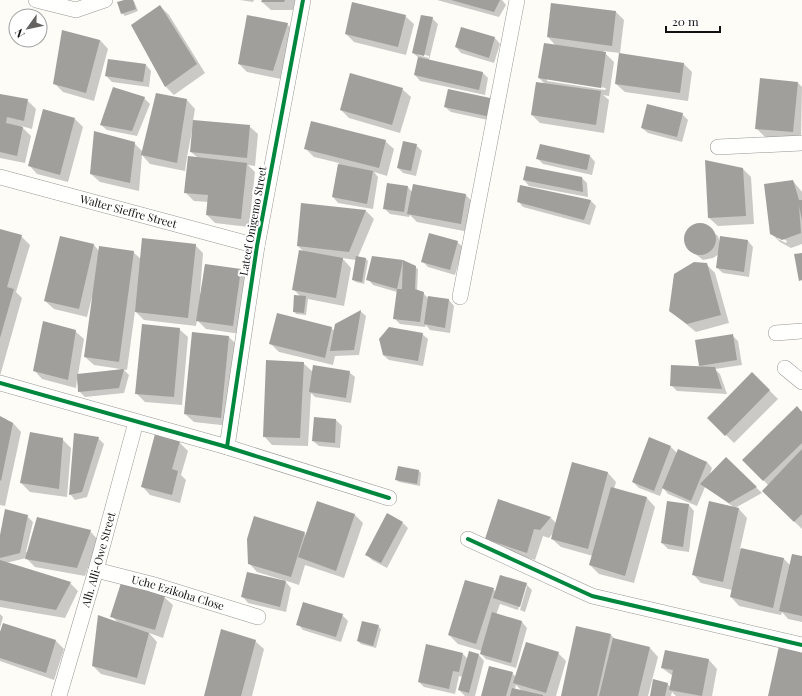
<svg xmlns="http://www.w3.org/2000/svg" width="802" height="696" viewBox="0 0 802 696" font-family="'Playfair Display',serif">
	<rect width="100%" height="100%" fill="#fdfcf7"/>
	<!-- shadow -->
	<g fill="#0003" fill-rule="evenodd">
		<polygon points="127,0 134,1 138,11 125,16 122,13"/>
		<polygon points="240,0 254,0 253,2"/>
		<polygon points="263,0 296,0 293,10 271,10 262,2"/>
		<polygon points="437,0 502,0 506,5 499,17"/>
		<polygon points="160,6 169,15 205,73 174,95 166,87 132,26"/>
		<path d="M 616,12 L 624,20 L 620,53 L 603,51 L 614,62 L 609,96 L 603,95 L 609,100 L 604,133 L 540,123 L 532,115 L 545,84 L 539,78 L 556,46 L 548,37 ZM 547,79 L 606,88 L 605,90 L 547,81 Z"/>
		<polygon points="405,16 414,24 406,55 354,42 346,34"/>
		<path d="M 432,18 L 438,24 L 429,60 L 483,73 L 488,78 L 485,95 L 420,81 L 415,75 L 419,58 L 413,53 ZM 418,53 L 429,56 L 429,58 L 418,55 Z"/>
		<polygon points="287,24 296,33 281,79 247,72 239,64"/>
		<polygon points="462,28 495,38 500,44 494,63 461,53 456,47"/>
		<polygon points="100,40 108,49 94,101 63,92 55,84"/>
		<polygon points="684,64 692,72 688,101 625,92 616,84"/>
		<polygon points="146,65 151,71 149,87 112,82 106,76"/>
		<polygon points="798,83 802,87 801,140 765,137 756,128"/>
		<polygon points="402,89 411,97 400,133 349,118 341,110"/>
		<polygon points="449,90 497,122 451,112 445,107"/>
		<polygon points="0,95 27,100 36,109 32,129 21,126 31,136 25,163 0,158"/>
		<polygon points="144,98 150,104 137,136 107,130 101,125"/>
		<path d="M 187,100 L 195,109 L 193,121 L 249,126 L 258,134 L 255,166 L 248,165 L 255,172 L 249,227 L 215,223 L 207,215 L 209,202 L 194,201 L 185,192 L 189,158 L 187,157 L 185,171 L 150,164 L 142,155 L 139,191 L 100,182 L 91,174 L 134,143 L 143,152 ZM 192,131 L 193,131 L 191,152 L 198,158 L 187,157 Z"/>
		<polygon points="682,114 688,120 682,142 648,133 642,128"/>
		<polygon points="75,119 83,127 68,182 37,174 29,165"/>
		<polygon points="385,141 394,149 387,176 374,172 378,177 373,209 338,203 333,197 339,163 314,157 305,148"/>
		<polygon points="416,145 422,151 416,176 403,173 398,168"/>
		<polygon points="590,156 595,162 592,175 543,164 538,159"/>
		<polygon points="742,168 751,177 754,224 718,226 709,218"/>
		<polygon points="581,177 587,183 588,197 529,186 524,180"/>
		<path d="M 793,181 L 802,192 L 802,244 L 791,248 L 780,242 L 771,233 ZM 778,236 L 787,241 L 786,243 L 778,239 Z"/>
		<polygon points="521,186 591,201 596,206 590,225 523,207 518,201"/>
		<polygon points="408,187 412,192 466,195 474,204 469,232 417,222 410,215 409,217 390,214 384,208"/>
		<polygon points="302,204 366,211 374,219 358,257 365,258 368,261 364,284 356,282 353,280 356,260 342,258 351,268 344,306 308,299 306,315 296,314 294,311 301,297 293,289 304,252 298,246"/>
		<polygon points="703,225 718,236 720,243 748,241 753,247 749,277 723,273 717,268 719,254 713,258 703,260 689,249 685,241 687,232 694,226"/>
		<polygon points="0,230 21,236 30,245 16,292 22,298 0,376"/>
		<polygon points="61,237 94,245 99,251 133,252 141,259 195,245 203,253 200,293 201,294 205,265 241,270 249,279 241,334 206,329 197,320 196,326 144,320 135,311 127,370 94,365 85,357 93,298 92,297 87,317 54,309 45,301"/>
		<polygon points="457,242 463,247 455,275 428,267 423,262"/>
		<polygon points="402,261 418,269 417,291 423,293 428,298 449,300 454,306 450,333 430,330 426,325 425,327 400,324 394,318 397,292 373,285 368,279"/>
		<polygon points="706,264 715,273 729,323 696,332 670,311"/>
		<polygon points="360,311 366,316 359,355 335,356 333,365 279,352 270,343 331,328 335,331"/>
		<polygon points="179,329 188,337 182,405 145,402 136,393"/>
		<polygon points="75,331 84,339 78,375 123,369 129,375 124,393 85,397 79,391 77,379 76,388 42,379 34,370"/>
		<polygon points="422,334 428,339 423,366 389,360 383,355"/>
		<polygon points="732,335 738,341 742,365 715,369 720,374 727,394 677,391 671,385 702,368 700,365"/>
		<polygon points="229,337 237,345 230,426 194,422 185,414"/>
		<polygon points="303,363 313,372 349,372 355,377 351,403 315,397 311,393 308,446 272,445 264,436"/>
		<polygon points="752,373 778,399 734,443 709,418"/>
		<polygon points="802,413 802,529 763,491 769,486 744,460"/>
		<polygon points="0,417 13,423 21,432 5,506 0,505"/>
		<polygon points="315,418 336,420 342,426 340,448 319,446 313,441"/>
		<polygon points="98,438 104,444 87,497 75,500 70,494"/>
		<polygon points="62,439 71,448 67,497 30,492 21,483"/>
		<polygon points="179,442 188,451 181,475 186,480 180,503 150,495 142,486"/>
		<polygon points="671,447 677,453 707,462 712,468 709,476 726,459 762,493 735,508 739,509 747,518 740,549 784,559 790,565 802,557 802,622 788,619 782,612 781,615 739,606 731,597 732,590 701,583 693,574 735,508 705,487 697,506 668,494 663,488 660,496 639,488 633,482"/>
		<polygon points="573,463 608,473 616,482 614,489 647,498 655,507 634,583 599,574 590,565 593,556 561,547 552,539 554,532 549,538 543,536 535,560 494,547 486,539 498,501 551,518 556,523"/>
		<polygon points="398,467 419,471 421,473 420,486 399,482 397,480"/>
		<polygon points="318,502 355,515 363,523 344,578 305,565 299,585 284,580 291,588 286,612 248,603 243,597 283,580 257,572 249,563 304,533 306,535"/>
		<polygon points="668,502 689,505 694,511 689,552 668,549 662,543"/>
		<polygon points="27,516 33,522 26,552 90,531 98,540 85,576 35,567 26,558 6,563 70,583 78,591 65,618 0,607 0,540"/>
		<polygon points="403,523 408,528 387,568 372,560 366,554"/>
		<polygon points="526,584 532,590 525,612 520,610 527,586 525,586 518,610 500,604 496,615 522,622 527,628 516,668 486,659 481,654 482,651 458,644 449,635 493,589 496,592"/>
		<polygon points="164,597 173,605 163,638 149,633 157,642 145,685 101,674 93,666 118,623 112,616"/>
		<polygon points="0,614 3,617 0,628"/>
		<polygon points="342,615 348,621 341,642 303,630 298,624"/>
		<polygon points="3,624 56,641 64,649 54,680 0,661 0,632"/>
		<polygon points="378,626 381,629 376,648 361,644 358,641"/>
		<polygon points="611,635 615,639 650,648 658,657 648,696 562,696"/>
		<polygon points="255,641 264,649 252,696 205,696"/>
		<path d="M 558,653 L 566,661 L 556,696 L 482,696 L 512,673 L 516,677 ZM 516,685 L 523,692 L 515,689 Z"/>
		<polygon points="463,654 468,659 479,655 484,661 475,696 465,696 459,690 463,677 459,676 455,694 424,687 419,682"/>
		<polygon points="709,660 717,669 712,696 676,696 672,692 671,696 651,696 667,684 671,687 673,676 662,668"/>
	</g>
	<!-- building -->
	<g fill="#a19f9c">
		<polygon points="124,0 133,0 136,9 121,14 117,2"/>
		<polygon points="262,0 285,0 284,2 261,2"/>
		<polygon points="451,0 500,0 494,12"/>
		<polygon points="352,2 406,15 398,47 345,34"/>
		<polygon points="551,3 616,11 612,46 547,37"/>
		<polygon points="160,5 197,64 165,87 131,25"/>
		<polygon points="247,15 288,23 273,71 238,64"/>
		<polygon points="421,15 433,17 424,56 412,53"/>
		<polygon points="461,27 495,37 489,58 455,47"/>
		<polygon points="62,30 100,40 86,93 53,84"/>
		<polygon points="544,43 606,52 601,88 538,78"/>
		<polygon points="619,53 684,63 680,93 615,84"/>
		<polygon points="418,57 483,72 479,90 414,75"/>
		<polygon points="108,59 146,64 143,82 105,76"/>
		<polygon points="350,73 403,88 392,125 340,110"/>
		<polygon points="760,78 798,82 793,132 755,129"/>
		<polygon points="536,82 601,91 596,125 531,115"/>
		<polygon points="113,87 145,97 132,131 100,125"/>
		<polygon points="448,89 495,99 491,117 444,107"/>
		<polygon points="156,93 187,99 177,163 141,155"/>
		<polygon points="0,94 28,99 24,121 7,117 6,123 23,127 17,156 0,152"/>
		<polygon points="647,104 683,113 677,137 641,128"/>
		<polygon points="43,109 75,118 60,175 28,166"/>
		<polygon points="193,120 250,125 247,158 190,152"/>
		<polygon points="311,121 386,140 379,168 304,149"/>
		<polygon points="94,131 135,142 130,183 90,174"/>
		<polygon points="403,141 417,144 411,171 397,168"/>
		<polygon points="540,144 590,155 587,170 536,159"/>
		<polygon points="188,156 247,163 241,219 206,215 208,195 184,193"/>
		<polygon points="705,160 743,168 746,216 708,218"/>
		<polygon points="338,164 373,171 367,204 332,197"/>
		<polygon points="526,166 582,177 583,192 523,180"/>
		<polygon points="793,180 799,200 802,200 802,220 799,206 801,233 782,240 770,234 764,184"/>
		<polygon points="387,183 408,186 404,212 383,209"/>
		<polygon points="413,184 466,194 461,224 407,214"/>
		<polygon points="520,185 591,200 584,220 517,202"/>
		<polygon points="301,203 366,210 349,252 297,246"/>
		<circle cx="700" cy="239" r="16"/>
		<polygon points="0,229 22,235 7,287 14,289 0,338"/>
		<polygon points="429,233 458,241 450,270 421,262"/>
		<polygon points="60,236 94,244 79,309 44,301"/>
		<polygon points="720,236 748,240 744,272 716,268"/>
		<polygon points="142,238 196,244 188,318 135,312"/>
		<polygon points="99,246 134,251 119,362 84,357"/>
		<polygon points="299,250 343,258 336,298 292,290"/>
		<polygon points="802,253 802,280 799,281 794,254"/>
		<polygon points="356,256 366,258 362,282 352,280"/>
		<polygon points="372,256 403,260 397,289 366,280"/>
		<polygon points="403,260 416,266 415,289 424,292 420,322 393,319 397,289 402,289"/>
		<polygon points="694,262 707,263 721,315 687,324 669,311 674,274"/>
		<polygon points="205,264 241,269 233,326 196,321"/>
		<polygon points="294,295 306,296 304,313 293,312"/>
		<polygon points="428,296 449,299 445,328 424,324"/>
		<polygon points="361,310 354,350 330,351 335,324"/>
		<polygon points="277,313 332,327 325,358 269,344"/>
		<polygon points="43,321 76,330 68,380 33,371"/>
		<polygon points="142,324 180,328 174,397 135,394"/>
		<polygon points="389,327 423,333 418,361 383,355 379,339"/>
		<polygon points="192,332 229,336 221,418 184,414"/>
		<polygon points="733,334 737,360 699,366 695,340"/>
		<polygon points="266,360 304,362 300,438 263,437"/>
		<polygon points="313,365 350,371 346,398 309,392"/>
		<polygon points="671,365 715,367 722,389 670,386"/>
		<polygon points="124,369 119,388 78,392 77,374"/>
		<polygon points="752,372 770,390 725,436 707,418"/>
		<polygon points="797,406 802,412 802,443 763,481 742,460"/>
		<polygon points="0,416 13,423 1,481 0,480"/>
		<polygon points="314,417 336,419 335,443 312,441"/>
		<polygon points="30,432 63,438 59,489 20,483"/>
		<polygon points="74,433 99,437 82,492 69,495"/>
		<polygon points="155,434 180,441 172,469 178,471 172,495 141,487"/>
		<polygon points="649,437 671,446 654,491 632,482"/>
		<polygon points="678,449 707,462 691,501 662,488"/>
		<polygon points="802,449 802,514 794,522 762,491"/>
		<polygon points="726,457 757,487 729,503 700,484"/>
		<polygon points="572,462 608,472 588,549 551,539"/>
		<polygon points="398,466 419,470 417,484 395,480"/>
		<polygon points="611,487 647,497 625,576 589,565"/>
		<polygon points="498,499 551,517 540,530 534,529 527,553 485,539"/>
		<polygon points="317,501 355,514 336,571 298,557"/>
		<polygon points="667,501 689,504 683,547 661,543"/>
		<polygon points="709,501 739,508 723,582 692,575"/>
		<polygon points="5,509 28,515 20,553 0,558 0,535"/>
		<polygon points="387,513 403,522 381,563 365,555"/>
		<polygon points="254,516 305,532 291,577 248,564 247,539"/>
		<polygon points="37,517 91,530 77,568 25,559"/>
		<polygon points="741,548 784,558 773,608 730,597"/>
		<polygon points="792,554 802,556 802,616 779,611"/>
		<polygon points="0,560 71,582 56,610 0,600"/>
		<polygon points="247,572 286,581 280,607 241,597"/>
		<polygon points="500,575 527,583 520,607 493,598"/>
		<polygon points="465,580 494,588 476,644 448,635"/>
		<polygon points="121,583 165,596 155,630 110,617"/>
		<polygon points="303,602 343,614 336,637 296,625"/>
		<polygon points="492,612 522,621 511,663 480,654"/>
		<polygon points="98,615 149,633 137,678 92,666"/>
		<polygon points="362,621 379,625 373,646 357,641"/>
		<polygon points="3,623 56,640 46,673 0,658 0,632"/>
		<polygon points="576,626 611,634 597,696 561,696"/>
		<polygon points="221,629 256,640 241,696 204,696"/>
		<polygon points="613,638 650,647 638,696 599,696"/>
		<polygon points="526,642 559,652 546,693 513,683"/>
		<polygon points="426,644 463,653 459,672 453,671 449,689 418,682"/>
		<polygon points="779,646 802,652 802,696 768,696"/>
		<polygon points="665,650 709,659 702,696 669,690 673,670 661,668"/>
		<polygon points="469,651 479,654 469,693 458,690"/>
		<polygon points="489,666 513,672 506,696 481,696"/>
		<polygon points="653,679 668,683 665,696 650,696"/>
		<polygon points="512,688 543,695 543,696 510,696"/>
	</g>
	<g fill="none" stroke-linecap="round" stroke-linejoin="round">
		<defs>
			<g id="street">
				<polyline points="36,0 76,10 105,0"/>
				<polyline points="718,147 802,143"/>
				<path id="s1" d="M 0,177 L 257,246"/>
				<polyline points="460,297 517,0"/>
				<polyline points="776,333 802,331"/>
				<polyline points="785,368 802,382"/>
				<polyline points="0,383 227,447 389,498"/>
				<polyline points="227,447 257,246 303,0"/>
				<polyline points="468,539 592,596 802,645"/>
				<path id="s2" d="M 96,570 L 151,584 L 258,617"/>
				<path id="s3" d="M 59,696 L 96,570 L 136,422"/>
			</g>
		</defs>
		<!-- street casing -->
		<use href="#street" stroke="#979795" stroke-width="16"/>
		<!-- street -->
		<use href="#street" stroke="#fffffe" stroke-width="15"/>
		<defs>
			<g id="cycleway">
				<polyline points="0,383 227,447 389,498"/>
				<polyline points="227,447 257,246 303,0"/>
				<polyline points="468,539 592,596 802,645"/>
			</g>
		</defs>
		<!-- cycleway casing -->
		<use href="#cycleway" stroke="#fff" stroke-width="6"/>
		<!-- cycleway -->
		<use href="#cycleway" stroke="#00873e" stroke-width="4"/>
	</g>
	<g text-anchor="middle" stroke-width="4" stroke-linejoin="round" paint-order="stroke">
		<!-- street labels -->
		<g font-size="11" fill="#111" stroke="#fff">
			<text dy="4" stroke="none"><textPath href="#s1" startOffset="133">Walter Sieffre Street</textPath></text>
			<text transform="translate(253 221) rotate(-80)" y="4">Lateef Onigemo Street</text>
			<text dy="4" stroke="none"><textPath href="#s3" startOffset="142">Alh. Alli-Owe Street</textPath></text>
			<text dy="4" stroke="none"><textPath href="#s2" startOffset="85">Uche Ezikoha Close</textPath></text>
		</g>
	</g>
	<!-- north arrow -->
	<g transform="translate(28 28) rotate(237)"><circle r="19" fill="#ffffff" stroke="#a0a0a0"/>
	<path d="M0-3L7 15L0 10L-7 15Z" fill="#646362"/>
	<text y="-6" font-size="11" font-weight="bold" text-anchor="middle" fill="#111111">N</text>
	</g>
	<!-- scale -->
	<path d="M666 26v6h54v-6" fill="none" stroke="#111111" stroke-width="2"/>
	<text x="672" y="26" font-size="12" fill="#111111" stroke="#ffffff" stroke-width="3" paint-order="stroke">20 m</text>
</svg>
